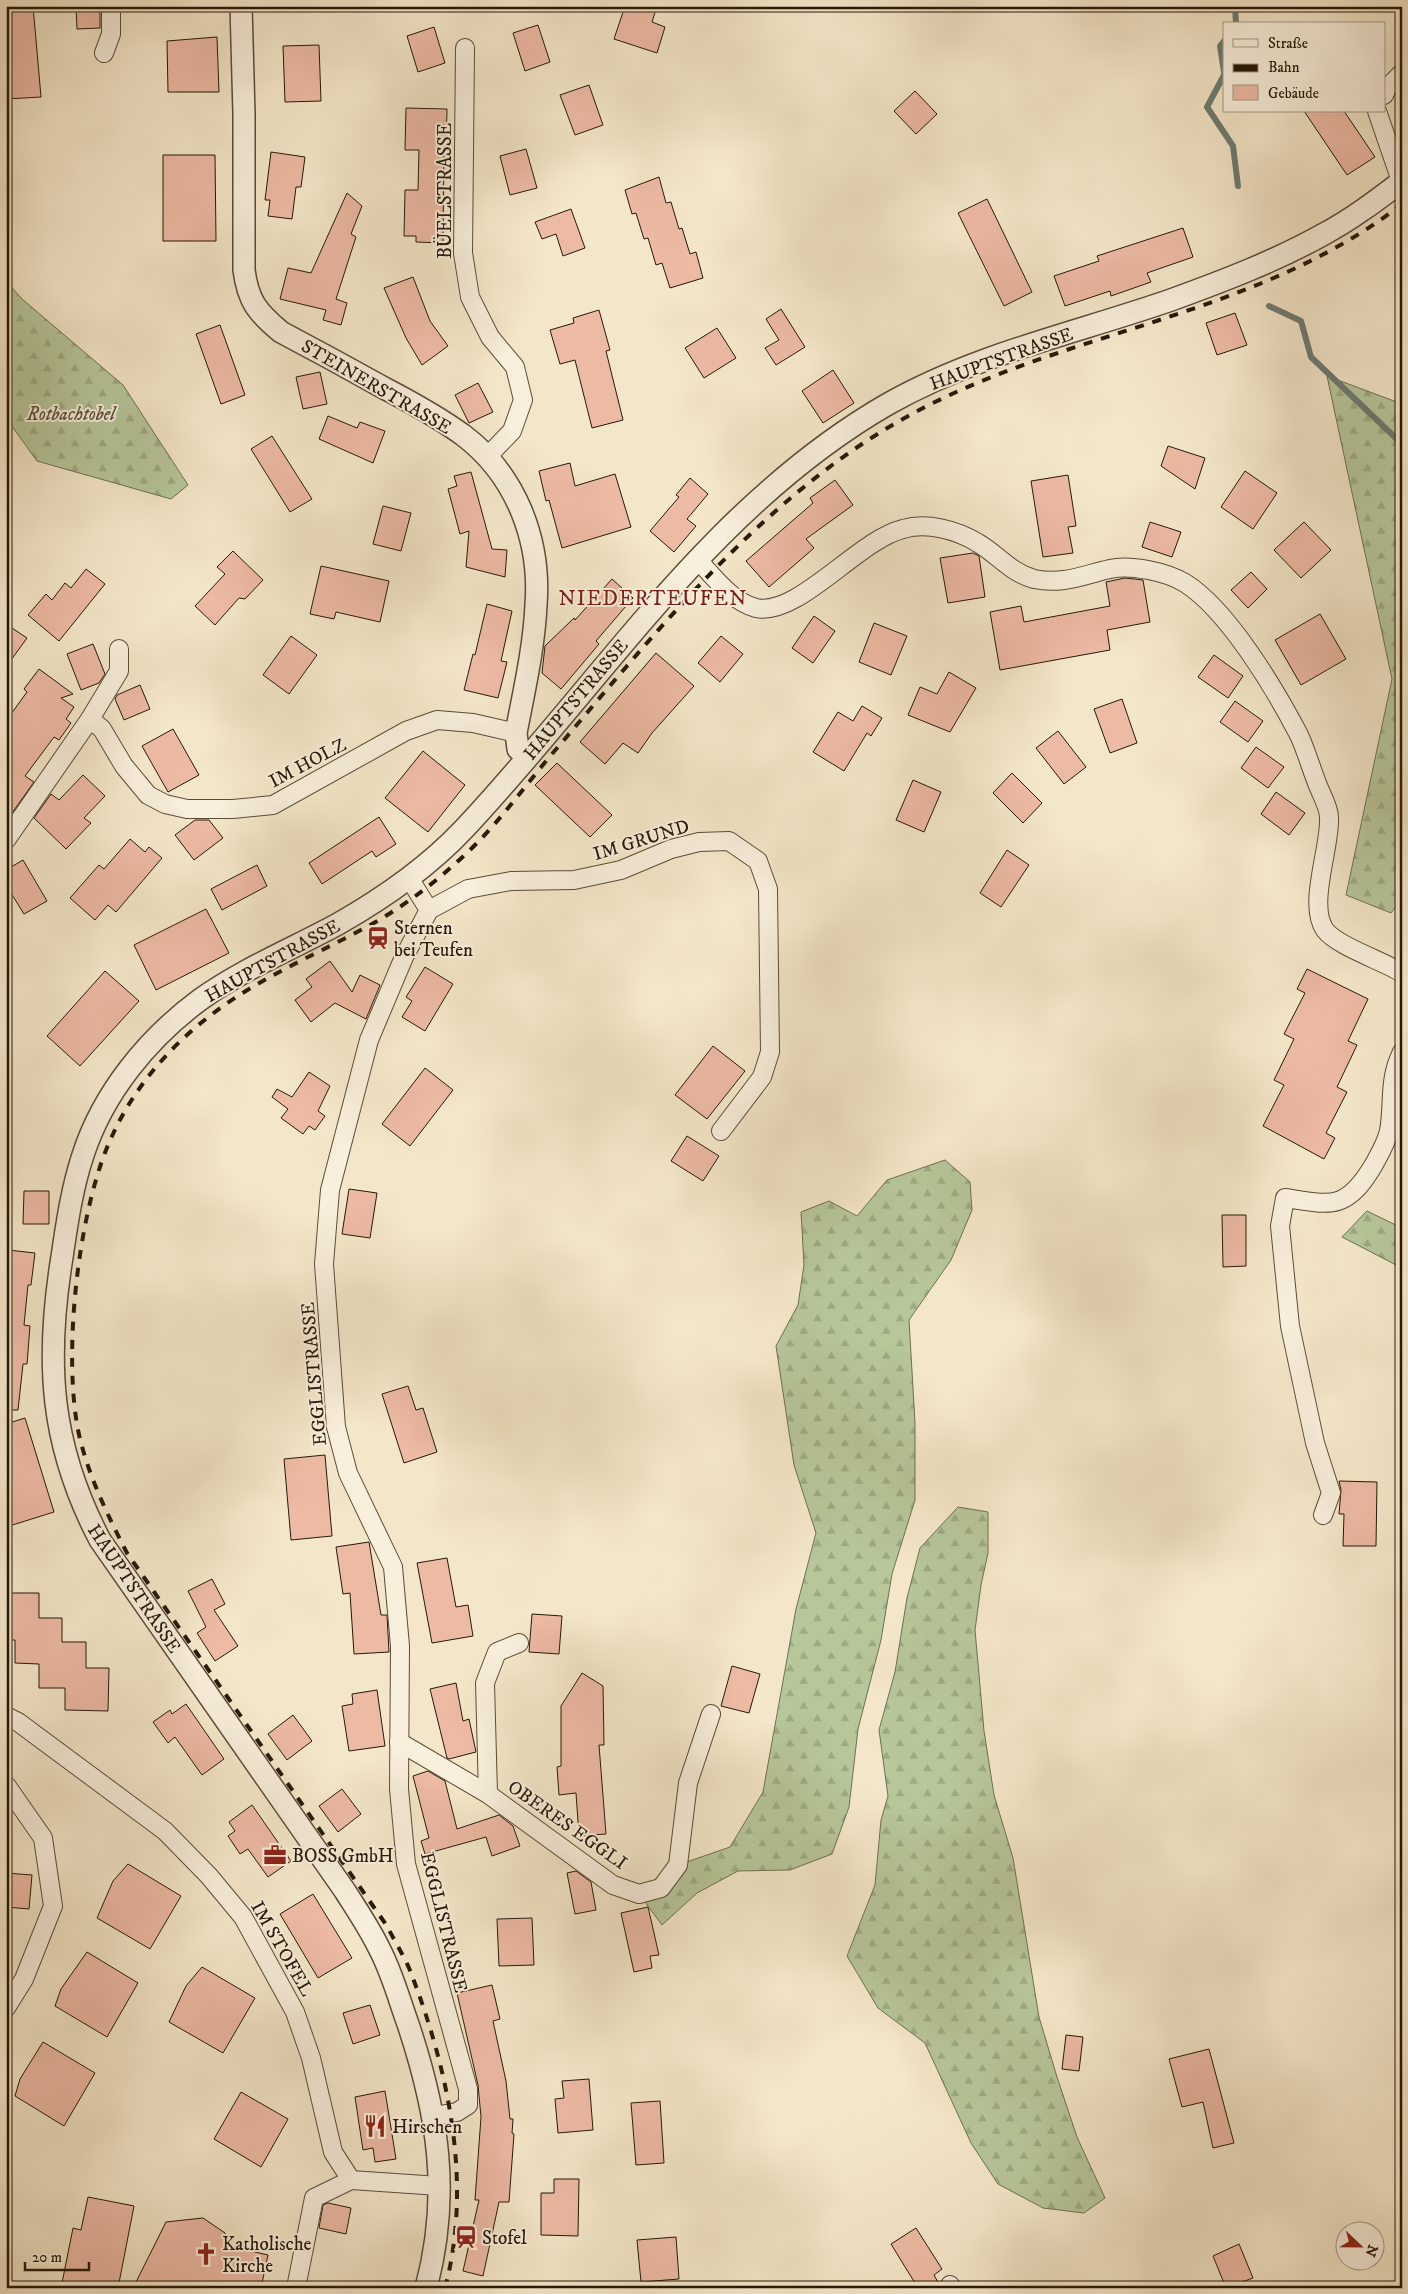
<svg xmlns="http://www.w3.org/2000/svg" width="1408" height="2294" viewBox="0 0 1408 2294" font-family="'IM FELL DW Pica',serif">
	<defs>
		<pattern id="forest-firs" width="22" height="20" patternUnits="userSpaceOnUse" patternTransform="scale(1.25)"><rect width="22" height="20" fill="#b7c79a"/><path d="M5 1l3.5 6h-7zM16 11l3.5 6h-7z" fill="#9daa83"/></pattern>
	</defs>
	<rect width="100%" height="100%" fill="#f4e7c9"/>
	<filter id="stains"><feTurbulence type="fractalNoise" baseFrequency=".004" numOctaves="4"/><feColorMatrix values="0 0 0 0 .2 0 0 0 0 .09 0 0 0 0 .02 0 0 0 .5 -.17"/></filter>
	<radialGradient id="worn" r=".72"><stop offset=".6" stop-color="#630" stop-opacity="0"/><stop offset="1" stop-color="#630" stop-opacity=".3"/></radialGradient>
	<!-- forest -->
	<g fill="url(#forest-firs)" stroke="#6e7052">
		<polygon points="6,281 22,299 123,385 188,485 171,499 37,461 6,418"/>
		<polygon points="1327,376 1402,404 1402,899 1391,913 1346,895 1392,679"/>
		<polygon points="945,1160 970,1182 972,1210 951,1260 909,1320 915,1423 915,1500 892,1574 881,1640 858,1729 849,1807 832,1854 790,1870 738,1871 697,1893 662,1925 639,1894 678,1865 730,1847 763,1792 796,1609 816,1533 794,1465 776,1346 798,1305 804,1265 801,1212 829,1201 857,1216 887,1180"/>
		<polygon points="1367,1211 1402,1228 1402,1268 1342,1237"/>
		<polygon points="958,1507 988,1512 988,1553 981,1585 975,1630 984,1731 994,1795 1013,1858 1039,2017 1057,2077 1077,2137 1105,2198 1084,2213 1043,2208 998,2184 971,2143 925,2043 878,2008 847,1956 875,1885 881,1820 888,1796 879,1730 895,1672 907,1598 920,1548"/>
	</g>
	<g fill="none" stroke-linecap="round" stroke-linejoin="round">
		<!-- stream -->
		<g stroke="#6d7c72" stroke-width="6">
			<polyline points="1235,6 1236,24"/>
			<polyline points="1224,41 1220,46 1224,72"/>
			<polyline points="1224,75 1207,107 1233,146 1238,186"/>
			<polyline points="1269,306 1301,321 1311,357 1402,444"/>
		</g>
	</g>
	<!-- building -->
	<g fill="#edbaa4" stroke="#261809">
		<polygon points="6,6 33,6 41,97 6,99"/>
		<polygon points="76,6 100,6 100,28 77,29"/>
		<polygon points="625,6 657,6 652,22 665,27 657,53 614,39"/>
		<polygon points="538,25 550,62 525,71 513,33"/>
		<polygon points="434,27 445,63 418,72 407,36"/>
		<polygon points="217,37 219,92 168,92 167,41"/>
		<polygon points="319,45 321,101 285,102 283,46"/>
		<polygon points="589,85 603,125 575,135 560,95"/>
		<polygon points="915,91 937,114 916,134 894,111"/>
		<polygon points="406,108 447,109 446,151 444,151 443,243 416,242 416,236 404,236 405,190 418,190 419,150 405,150"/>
		<polygon points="1304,111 1344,111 1375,157 1347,175"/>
		<polygon points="526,149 537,188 510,195 500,156"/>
		<polygon points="271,152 305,157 301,187 296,187 292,219 268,216 270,200 265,200"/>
		<polygon points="163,155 215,155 216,241 163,241"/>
		<polygon points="659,177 666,203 671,202 679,229 682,228 690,254 696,252 703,278 670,288 662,263 656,265 648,238 644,239 636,213 632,214 625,190"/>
		<polygon points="347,193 362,206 351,234 356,237 336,299 347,303 341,325 323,320 326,310 280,299 288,268 311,273"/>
		<polygon points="987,199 1032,292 1004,306 958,213"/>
		<polygon points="571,209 585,248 563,256 556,234 542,239 535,222"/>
		<polygon points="1183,228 1193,257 1147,273 1151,282 1111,296 1110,291 1065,306 1054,276 1099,261 1097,256"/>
		<polygon points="413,277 430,321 448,346 422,365 406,338 384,288"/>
		<polygon points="781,309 805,347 776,365 765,348 779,340 766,319"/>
		<polygon points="599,310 610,350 606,351 623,420 592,428 575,360 560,364 550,330 574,323 573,318"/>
		<polygon points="1235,313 1247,345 1217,355 1206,323"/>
		<polygon points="220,325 245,395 221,404 196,334"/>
		<polygon points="717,328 736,358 704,378 685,348"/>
		<polygon points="833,370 854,403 823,423 802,391"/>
		<polygon points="320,372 327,404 303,409 296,377"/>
		<polygon points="478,383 493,412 469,423 455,395"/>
		<polygon points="328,416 357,428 360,422 385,431 373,463 319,439"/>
		<polygon points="272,436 312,499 290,512 251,449"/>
		<polygon points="1168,446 1205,458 1195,489 1161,466"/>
		<polygon points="570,463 575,486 615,474 631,527 562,548 549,500 546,501 539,471"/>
		<polygon points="1245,471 1277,493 1253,529 1221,507"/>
		<polygon points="471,472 492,549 507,550 505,577 466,567 469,531 460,534 448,489 457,486 454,476"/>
		<polygon points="1068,475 1076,526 1068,527 1073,553 1043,557 1031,481"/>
		<polygon points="690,478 708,494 687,519 696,526 674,552 650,531 679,497 676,495"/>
		<polygon points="835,480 853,505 806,539 814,548 769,587 746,561 813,503 810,498"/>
		<polygon points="383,506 411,513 401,551 373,544"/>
		<polygon points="1150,522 1181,532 1172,557 1142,547"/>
		<polygon points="1304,522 1331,550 1301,578 1274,550"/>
		<polygon points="233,551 263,580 245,599 239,598 215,625 195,606 225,574 217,567"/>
		<polygon points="973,553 979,556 985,597 948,603 940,558"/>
		<polygon points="321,566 389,581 380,622 336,612 334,619 310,614"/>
		<polygon points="86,569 105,584 59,641 28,615 46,594 52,600 65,583 71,588"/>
		<polygon points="1251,572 1267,589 1248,608 1231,590"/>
		<polygon points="1125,578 1143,580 1150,622 1107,630 1110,650 1000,670 990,612 1021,606 1024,622 1110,606 1106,582"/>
		<polygon points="612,579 633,598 596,641 599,644 561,689 542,673 545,646 574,618 575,620"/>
		<polygon points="487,604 512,611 501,661 507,662 498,698 464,690 473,654 475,655"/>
		<polygon points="1320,614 1346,659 1301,685 1275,640"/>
		<polygon points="814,616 835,631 813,663 792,648"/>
		<polygon points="874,623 907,636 891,675 859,662"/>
		<polygon points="6,624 27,638 6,667"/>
		<polygon points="291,636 317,655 289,694 263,675"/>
		<polygon points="721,636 743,654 720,682 698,663"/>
		<polygon points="93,644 105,674 99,683 81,690 67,654"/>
		<polygon points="656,653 694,686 652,733 638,753 623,743 605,764 580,742"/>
		<polygon points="1214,655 1243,676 1228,698 1198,677"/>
		<polygon points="39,669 73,694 61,698 74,707 66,719 71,723 59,740 54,737 25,776 34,782 12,813 6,809 6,721 27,692 24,689"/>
		<polygon points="949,672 976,688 950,732 908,715 920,687 937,694"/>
		<polygon points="140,685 150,709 124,720 115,699 117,695"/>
		<polygon points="1122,699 1137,743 1110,753 1094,709"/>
		<polygon points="1235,701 1263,721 1248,742 1220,722"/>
		<polygon points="862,706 882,718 871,736 867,733 844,771 813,752 838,712 853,721"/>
		<polygon points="173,729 199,775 168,792 142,746"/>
		<polygon points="1058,731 1086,767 1064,784 1036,748"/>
		<polygon points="1256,747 1284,767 1268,788 1241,768"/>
		<polygon points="423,751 465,785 428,832 385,798"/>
		<polygon points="557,763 612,815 590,837 535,785"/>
		<polygon points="1012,773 1042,803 1023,823 993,793"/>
		<polygon points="83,775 105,796 84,818 91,823 66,849 34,818 51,794 59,800"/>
		<polygon points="913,780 941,792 924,832 896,820"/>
		<polygon points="1276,792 1305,813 1289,835 1261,814"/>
		<polygon points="379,817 396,844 376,857 372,851 322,884 309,863"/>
		<polygon points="195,820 209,820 223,838 194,860 175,835"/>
		<polygon points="130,839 145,852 149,847 162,858 116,912 108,905 95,920 70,898 99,865 104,869"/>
		<polygon points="1007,850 1029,865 1001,907 980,893"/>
		<polygon points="23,860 47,901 24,914 6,885 6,870"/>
		<polygon points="257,865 267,886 222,910 211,889"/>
		<polygon points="206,909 229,953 156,990 134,945"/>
		<polygon points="330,961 352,992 360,975 380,985 366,1019 335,1003 311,1022 295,1000 312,987 306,979"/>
		<polygon points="425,967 453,984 425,1031 402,1017 412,1001 406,997"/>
		<polygon points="1307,969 1368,999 1348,1041 1357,1045 1337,1087 1347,1092 1326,1133 1335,1138 1324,1159 1263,1126 1284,1085 1274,1080 1294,1039 1284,1034 1305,993 1297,989"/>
		<polygon points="105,971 139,1001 80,1066 47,1036"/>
		<polygon points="713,1046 745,1071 707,1119 675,1095"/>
		<polygon points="425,1068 453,1090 410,1146 382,1124"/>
		<polygon points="309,1072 330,1086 318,1111 325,1116 315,1130 309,1126 303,1134 281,1118 288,1109 272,1097 277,1089 292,1097"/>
		<polygon points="687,1136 719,1156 703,1181 671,1161"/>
		<polygon points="349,1189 377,1193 370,1238 342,1234"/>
		<polygon points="24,1191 49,1191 49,1224 23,1224"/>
		<polygon points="1222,1215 1246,1215 1246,1266 1223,1267"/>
		<polygon points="8,1250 35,1253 31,1285 28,1285 24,1325 30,1326 27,1364 23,1364 18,1410 6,1410 6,1270"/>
		<polygon points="408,1386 416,1410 423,1408 437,1452 404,1463 382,1394"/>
		<polygon points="25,1418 54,1512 6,1527 6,1424"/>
		<polygon points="325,1455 332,1536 291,1540 284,1459"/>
		<polygon points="1339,1481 1377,1482 1376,1546 1343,1546 1344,1514 1339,1514 1341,1490"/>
		<polygon points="369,1542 381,1615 387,1615 389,1652 354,1654 350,1593 343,1594 336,1547"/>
		<polygon points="447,1558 456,1607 468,1605 473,1636 432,1643 417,1563"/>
		<polygon points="212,1579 225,1604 214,1610 238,1646 215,1661 197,1633 206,1627 188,1591"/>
		<polygon points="6,1593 39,1593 39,1618 62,1618 62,1642 86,1642 86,1668 109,1668 108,1711 65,1710 65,1688 39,1688 39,1664 15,1663 15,1640 6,1640"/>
		<polygon points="532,1614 562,1616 559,1654 529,1652"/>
		<polygon points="732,1666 760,1674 749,1713 721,1706"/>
		<polygon points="582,1673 603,1686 604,1745 599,1745 606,1834 579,1836 576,1793 559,1795 557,1767 561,1766 561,1706"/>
		<polygon points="456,1683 463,1721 469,1719 476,1752 449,1759 447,1758 430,1689"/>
		<polygon points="377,1690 385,1746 349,1751 342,1706 353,1704 352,1694"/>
		<polygon points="186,1704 224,1759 202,1775 175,1737 168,1743 153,1722 170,1710 172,1714"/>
		<polygon points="293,1715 312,1741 287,1760 268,1734"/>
		<polygon points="428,1771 445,1781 457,1829 499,1815 513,1826 520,1846 492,1856 486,1837 425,1854 421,1841 429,1838 413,1776"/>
		<polygon points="342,1789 361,1814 338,1832 319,1806"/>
		<polygon points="252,1805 291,1861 268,1877 248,1849 240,1854 228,1836 235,1831 229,1822"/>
		<polygon points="128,1864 181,1896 150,1949 97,1918 113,1881"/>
		<polygon points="576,1871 591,1882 596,1910 575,1914 567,1873"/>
		<polygon points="6,1873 32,1875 29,1909 6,1907"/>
		<polygon points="313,1894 352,1958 318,1978 280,1914"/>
		<polygon points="648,1907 659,1955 650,1956 652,1968 634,1972 621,1913"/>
		<polygon points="532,1918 534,1965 499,1966 497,1919"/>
		<polygon points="87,1952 138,1983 107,2037 55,2006 61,1989"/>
		<polygon points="202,1967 255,1998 223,2053 169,2022 186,1986"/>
		<polygon points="492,1985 500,2019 493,2021 506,2081 510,2119 513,2119 512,2133 514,2134 509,2202 499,2202 483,2276 463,2271 479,2200 475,2200 481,2117 478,2085 457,1993"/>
		<polygon points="370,2005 380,2035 353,2044 343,2013"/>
		<polygon points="1066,2035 1083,2037 1079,2071 1062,2069"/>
		<polygon points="43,2042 95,2073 64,2126 15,2096 20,2079"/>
		<polygon points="1209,2049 1234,2143 1213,2148 1203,2102 1182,2107 1169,2059"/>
		<polygon points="589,2079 593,2130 558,2133 555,2099 564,2098 562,2081"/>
		<polygon points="385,2091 396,2159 375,2162 373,2148 363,2150 355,2097"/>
		<polygon points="241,2092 288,2119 261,2167 214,2139"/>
		<polygon points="660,2101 664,2163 636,2165 631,2103"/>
		<polygon points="554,2179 579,2179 578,2236 541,2235 541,2193 554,2193"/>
		<polygon points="88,2197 134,2206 118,2288 61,2288 73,2228 81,2230"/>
		<polygon points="328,2203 351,2208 346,2234 319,2228 323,2205"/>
		<polygon points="203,2218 225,2233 226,2245 268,2255 261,2288 133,2288 166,2222"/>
		<polygon points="916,2228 942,2269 934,2275 939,2284 939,2288 918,2288 891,2244"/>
		<polygon points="676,2237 679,2279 641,2282 637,2240"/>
		<polygon points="1239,2244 1253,2278 1226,2288 1213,2256"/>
	</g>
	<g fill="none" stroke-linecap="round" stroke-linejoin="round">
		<defs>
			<g id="minor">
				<polyline points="465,48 463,253 470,297 490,337 515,367 523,400 512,431 487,457"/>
				<polyline points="104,53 111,34 111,6"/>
				<polyline points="1384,95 1387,88 1402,73"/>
				<polyline points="1377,111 1401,181"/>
				<path d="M 697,559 C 713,576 732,602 756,608 C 798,617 858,540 903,529 C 927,522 957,530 978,543 C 997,554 1011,573 1034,579 C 1063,585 1083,575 1110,569 C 1130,564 1167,572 1185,583 C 1228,610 1275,689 1299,735 C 1306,750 1311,768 1317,783 C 1321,794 1329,807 1329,817 C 1331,846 1307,905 1325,930 C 1337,946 1383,961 1402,973"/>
				<polyline points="90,719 102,729 124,766 148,795 165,804 187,809 233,809 273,805 406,731 437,720 473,723 516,733"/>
				<polyline points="6,840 90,719 119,671 119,649"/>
				<polyline points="409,878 429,910"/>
				<polyline points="429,910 404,957 369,1040 330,1190 324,1264 336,1427 348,1473 393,1567 400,1646 399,1789 406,1864 468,2089 468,2105 457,2112 434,2116"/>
				<polyline points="429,910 468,889 511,881 574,880 621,870 671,849 699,842 729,841 758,861 768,889 770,1052 762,1077 721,1131"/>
				<path d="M 1323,1515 L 1331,1493 L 1315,1443 L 1290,1326 L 1280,1226 L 1285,1198 C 1331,1205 1346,1211 1373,1166 C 1379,1155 1386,1144 1389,1131 C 1394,1103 1388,1080 1402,1052"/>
				<polyline points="6,1716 18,1722 165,1831 209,1876 243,1917 295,2012 311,2058 333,2152 351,2180 439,2186"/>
				<polyline points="399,1742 488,1794 613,1885 639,1894 661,1888 678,1865 688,1783 711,1714"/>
				<polyline points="6,1785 43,1838 53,1906 24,1979 6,2008"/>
				<polyline points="488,1794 485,1683 497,1652 519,1643"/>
				<polyline points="296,2288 314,2198 351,2180"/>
				<polyline points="949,2288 950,2285"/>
			</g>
			<g id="tertiary">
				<path d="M 241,6 L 244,114 L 244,270 C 248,301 257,312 281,332 C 315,350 350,369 384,388 C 411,402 438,417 463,435 C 516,475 541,540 536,605 C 534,648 524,691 516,733 L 518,749 L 527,756"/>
				<path d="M 426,2288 C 451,2194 438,2114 408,2024 C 399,1999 392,1973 380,1950 C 370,1929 357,1910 345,1891 L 100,1540 C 50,1445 45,1362 62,1257 C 67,1223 72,1188 83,1155 C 103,1093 148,1038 201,999 C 243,969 292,949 338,924 C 382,899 427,868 463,830 C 601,684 709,507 888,404 C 976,354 1076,333 1171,300 C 1223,281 1276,261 1324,234 C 1352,219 1377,200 1402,181"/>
			</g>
		</defs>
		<!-- minor casing -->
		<use href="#minor" stroke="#5a4c39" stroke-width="20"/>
		<!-- tertiary casing -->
		<use href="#tertiary" stroke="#5a4c39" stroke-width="24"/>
		<!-- minor -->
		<use href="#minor" stroke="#f8efdc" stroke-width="18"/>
		<!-- tertiary -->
		<use href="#tertiary" stroke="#f8efdc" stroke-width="21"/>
		<!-- rail -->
		<path stroke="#261809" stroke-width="4" stroke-dasharray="9 9" stroke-linecap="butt" d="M 445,2288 C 472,2187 450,2077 414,1981 C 408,1962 396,1944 387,1926 L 127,1553 C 108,1516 90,1479 80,1439 C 61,1360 78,1206 113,1134 C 134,1088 170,1046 211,1015 C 260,977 318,954 372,924 C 408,904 442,877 471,849 C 503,818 529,780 558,747 C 662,625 767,493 910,415 C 1067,329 1257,317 1402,204"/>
	</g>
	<!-- icons -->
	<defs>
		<symbol id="station-bare" viewBox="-9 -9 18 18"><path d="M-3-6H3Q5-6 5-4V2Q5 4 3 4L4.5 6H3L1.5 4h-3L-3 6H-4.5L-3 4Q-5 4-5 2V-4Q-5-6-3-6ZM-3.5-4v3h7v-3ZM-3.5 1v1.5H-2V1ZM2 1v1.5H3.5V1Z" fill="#8f2418" stroke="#f8efdc" stroke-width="2.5" paint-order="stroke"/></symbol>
		<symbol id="office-bare" viewBox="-9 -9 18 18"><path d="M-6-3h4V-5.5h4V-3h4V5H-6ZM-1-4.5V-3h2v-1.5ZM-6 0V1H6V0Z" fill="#8f2418" stroke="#f8efdc" stroke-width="2.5" paint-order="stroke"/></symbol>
		<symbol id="restaurant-bare" viewBox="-9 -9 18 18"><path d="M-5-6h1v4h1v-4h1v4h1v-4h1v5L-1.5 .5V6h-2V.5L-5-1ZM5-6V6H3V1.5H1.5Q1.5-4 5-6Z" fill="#8f2418" stroke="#f8efdc" stroke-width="2.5" paint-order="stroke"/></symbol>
		<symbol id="church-bare" viewBox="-9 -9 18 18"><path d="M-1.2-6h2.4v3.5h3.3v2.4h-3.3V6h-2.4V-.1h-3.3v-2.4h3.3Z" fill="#8f2418" stroke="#f8efdc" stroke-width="2.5" paint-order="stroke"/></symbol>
	</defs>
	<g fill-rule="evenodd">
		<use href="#station-bare" x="362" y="922" width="32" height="32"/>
		<use href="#office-bare" x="259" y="1839" width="32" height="32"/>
		<use href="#restaurant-bare" x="359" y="2110" width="32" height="32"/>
		<use href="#station-bare" x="450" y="2221" width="32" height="32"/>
		<use href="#church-bare" x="190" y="2238" width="32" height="32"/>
	</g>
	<g text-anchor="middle" stroke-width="4" stroke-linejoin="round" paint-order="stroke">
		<!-- street labels -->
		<g font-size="19" fill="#261809" stroke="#f8efdc">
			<text transform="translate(444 191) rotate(-90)" y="7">BÜELSTRASSE</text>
			<text transform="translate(1001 358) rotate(-20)" y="7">HAUPTSTRASSE</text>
			<text transform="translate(377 386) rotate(30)" y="7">STEINERSTRASSE</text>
			<text transform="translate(575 699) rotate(-50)" y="7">HAUPTSTRASSE</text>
			<text transform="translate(307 762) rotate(-28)" y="7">IM HOLZ</text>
			<text transform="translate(641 839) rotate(-17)" y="7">IM GRUND</text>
			<text transform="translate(272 960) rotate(-29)" y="7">HAUPTSTRASSE</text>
			<text transform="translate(313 1374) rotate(-95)" y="7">EGGLISTRASSE</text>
			<text transform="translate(135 1588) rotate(56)" y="7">HAUPTSTRASSE</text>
			<text transform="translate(568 1824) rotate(35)" y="7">OBERES EGGLI</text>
			<text transform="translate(445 1922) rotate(76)" y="7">EGGLISTRASSE</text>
			<text transform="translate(283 1948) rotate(60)" y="7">IM STOFEL</text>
		</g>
		<!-- park labels -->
		<g font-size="19" font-style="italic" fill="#59553c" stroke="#f8efdc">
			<text x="71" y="420">Rotbachtobel</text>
		</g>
		<!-- poi labels -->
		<g font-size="19" fill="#261809" stroke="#f8efdc" text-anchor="start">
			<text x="394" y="934">Sternen<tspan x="394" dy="22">bei Teufen</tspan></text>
			<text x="292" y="1862">BOSS GmbH</text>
			<text x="392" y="2133">Hirschen</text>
			<text x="482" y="2244">Stofel</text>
			<text x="222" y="2250">Katholische<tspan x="222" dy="22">Kirche</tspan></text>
		</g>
		<!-- quarter labels -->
		<g font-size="21" letter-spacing="1" fill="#7a1f14" stroke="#f8efdc">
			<text x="653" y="605">NIEDERTEUFEN</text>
		</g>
	</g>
	<!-- margin -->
	<rect width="1408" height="2294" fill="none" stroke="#f4e7c9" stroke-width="25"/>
	<rect x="8" y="8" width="1393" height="2279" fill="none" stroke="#261809" stroke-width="2.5"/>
	<rect x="12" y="12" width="1383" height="2269" fill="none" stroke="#261809"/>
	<!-- legend -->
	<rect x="1223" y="22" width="162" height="90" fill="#f8efdc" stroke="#a49988"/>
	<rect x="1233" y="39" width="25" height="8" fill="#f8efdc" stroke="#a49988"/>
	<text x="1268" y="48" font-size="15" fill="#261809">Straße</text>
	<rect x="1233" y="64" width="25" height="8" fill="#261809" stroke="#a49988"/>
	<text x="1268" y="72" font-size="15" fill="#261809">Bahn</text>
	<rect x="1233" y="85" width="25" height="15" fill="#edbaa4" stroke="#a49988"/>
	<text x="1268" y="98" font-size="15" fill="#261809">Gebäude</text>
	<!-- north arrow -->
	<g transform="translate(1360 2246) rotate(112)"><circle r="24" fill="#f8efdc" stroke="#a49988"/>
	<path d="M0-4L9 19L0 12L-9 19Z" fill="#8f2418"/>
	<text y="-8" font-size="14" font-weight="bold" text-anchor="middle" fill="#261809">N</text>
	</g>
	<!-- scale -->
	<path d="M25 2262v8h64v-8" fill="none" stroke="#261809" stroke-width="2.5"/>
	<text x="32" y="2262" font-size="15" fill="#261809" stroke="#f8efdc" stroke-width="4" paint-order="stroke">20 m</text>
	<rect width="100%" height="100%" filter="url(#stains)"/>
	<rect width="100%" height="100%" fill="url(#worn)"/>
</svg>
